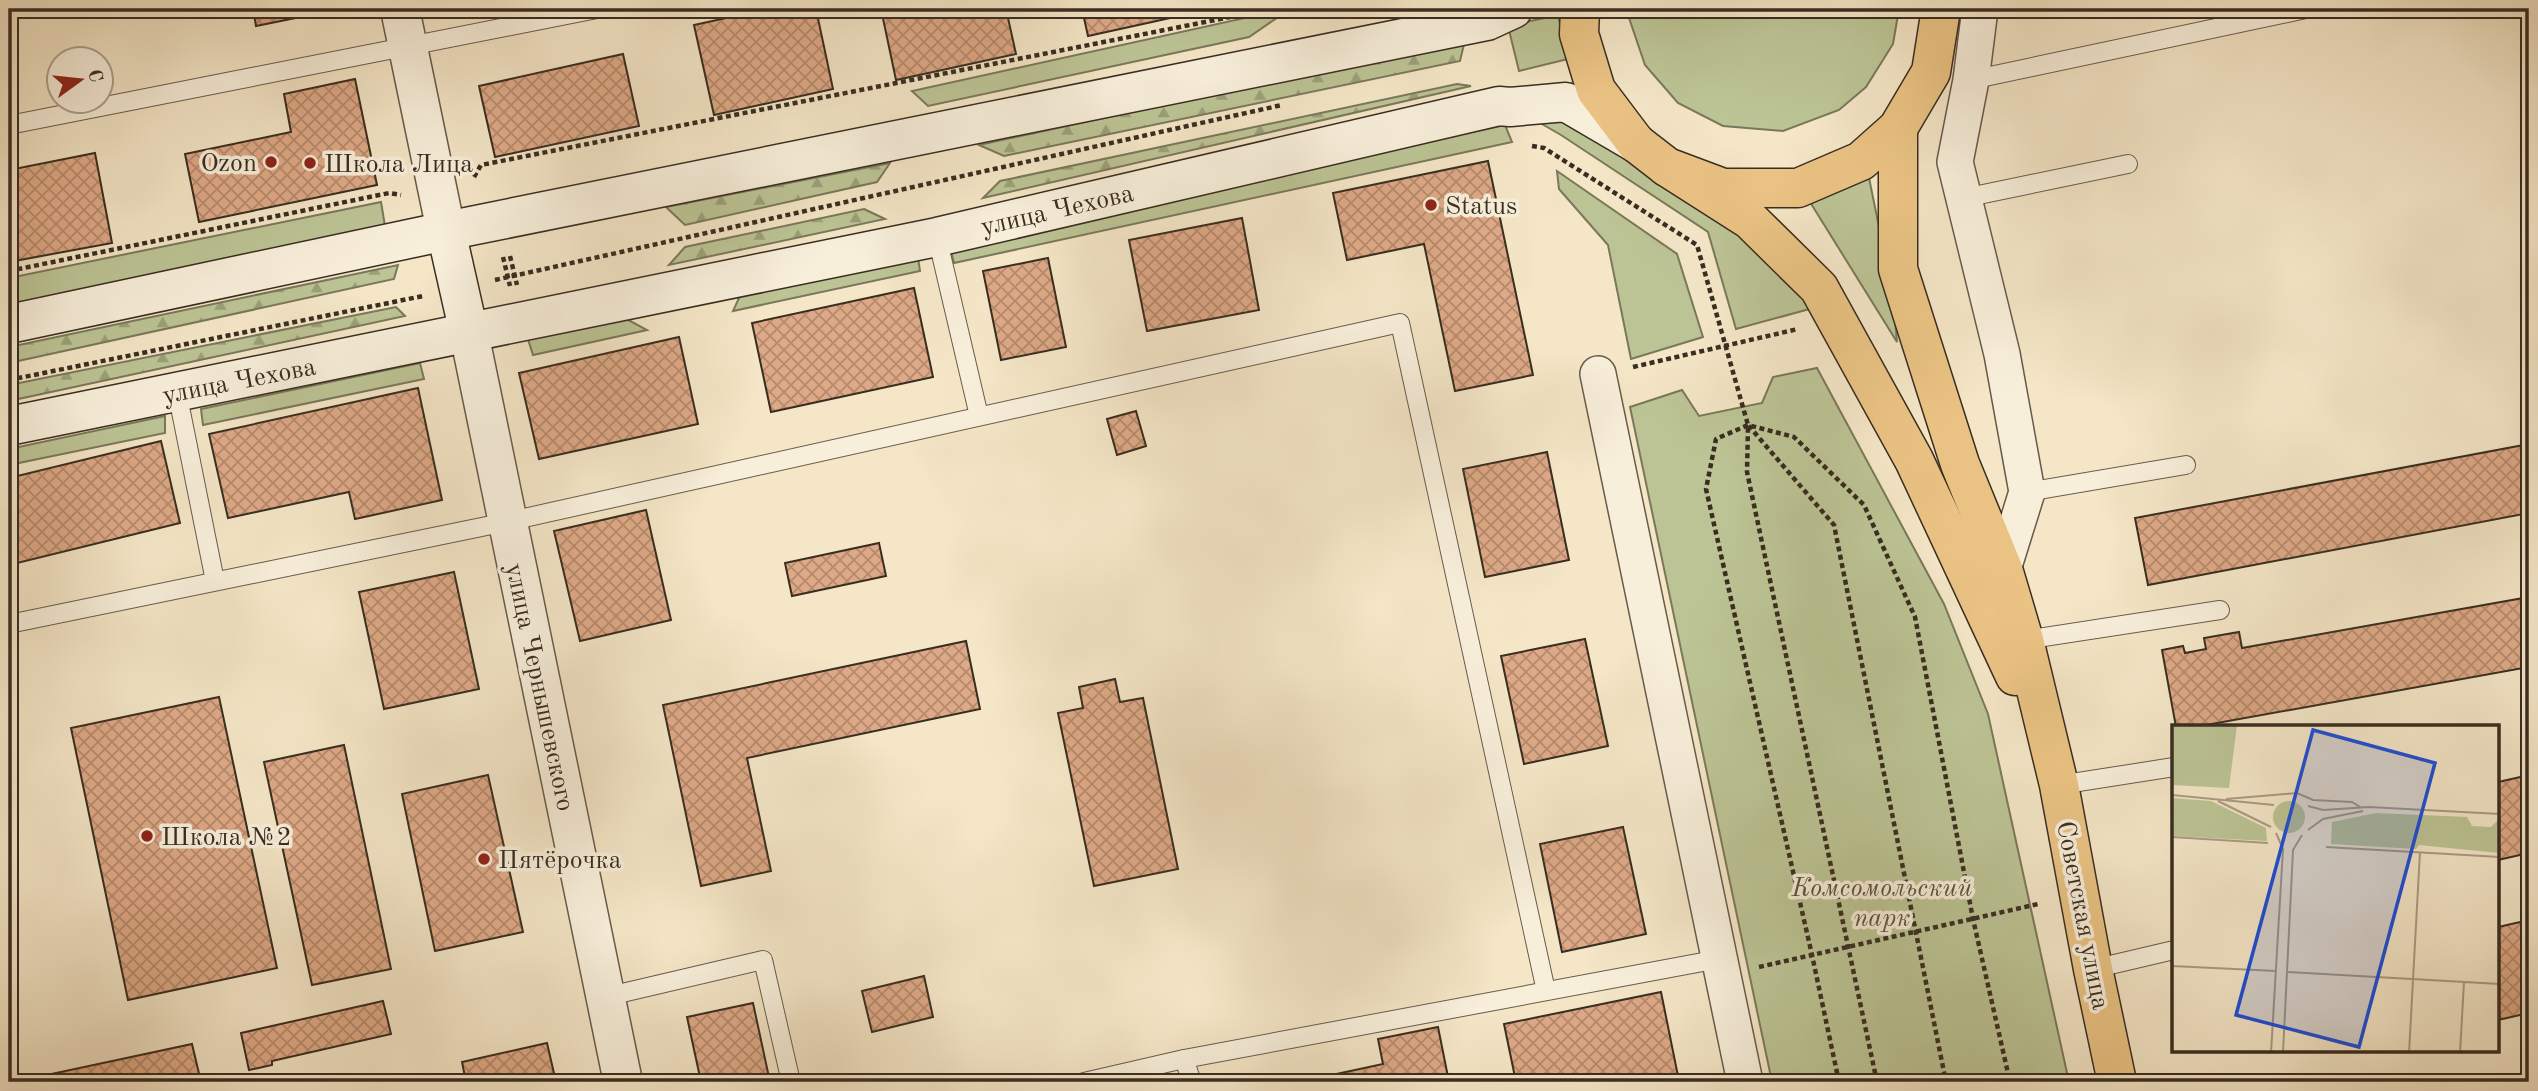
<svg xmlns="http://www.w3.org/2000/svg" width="2538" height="1091" viewBox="0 0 2538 1091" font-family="'Old Standard TT',serif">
	<defs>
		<pattern id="forest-firs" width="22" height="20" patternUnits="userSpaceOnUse" patternTransform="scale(1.75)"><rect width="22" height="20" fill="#bcc495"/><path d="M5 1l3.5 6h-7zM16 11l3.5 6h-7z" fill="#9aa079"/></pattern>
		<pattern id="building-cross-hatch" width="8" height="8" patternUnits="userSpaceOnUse" patternTransform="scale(1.75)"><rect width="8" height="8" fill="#dea986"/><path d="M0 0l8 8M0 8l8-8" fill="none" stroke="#b58a6d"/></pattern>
	</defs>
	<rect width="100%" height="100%" fill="#f4e6c7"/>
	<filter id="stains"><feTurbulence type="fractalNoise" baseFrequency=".00286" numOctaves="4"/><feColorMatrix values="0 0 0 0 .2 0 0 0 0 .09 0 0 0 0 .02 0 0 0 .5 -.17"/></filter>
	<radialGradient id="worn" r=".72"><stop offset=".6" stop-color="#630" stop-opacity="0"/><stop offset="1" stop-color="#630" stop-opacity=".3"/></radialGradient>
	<!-- green -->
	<g fill="#bcc495" stroke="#7a785b" stroke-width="2">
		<polygon points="1286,9 1290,9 1249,37 928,106 912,91"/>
		<polygon points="1626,9 1899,9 1893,44 1866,87 1839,110 1783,131 1723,126 1678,103 1645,65"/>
		<polygon points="1558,15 1568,59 1519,71 1508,26"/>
		<polygon points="1528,116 1575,121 1701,199 1817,307 1736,329 1708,232 1561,135"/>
		<polygon points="1505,125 1512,142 954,263 949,244"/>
		<polygon points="1867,168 1893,296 1897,342 1805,194"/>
		<polygon points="1557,171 1677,254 1703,337 1631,359 1608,245 1559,189"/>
		<polygon points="381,202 385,226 9,305 9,278"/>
		<polygon points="917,251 920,271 733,311 743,289"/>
		<polygon points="621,316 647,330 533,355 527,336"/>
		<polygon points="420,363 424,379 203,425 201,409"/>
		<polygon points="1817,368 1944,604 1988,714 2069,1082 1772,1082 1630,407 1682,390 1699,416 1762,403 1773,377"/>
		<polygon points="165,416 165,433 9,465 9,449"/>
	</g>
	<!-- forest -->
	<g fill="url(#forest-firs)" stroke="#7a785b" stroke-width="2">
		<polygon points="1465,40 1460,61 1004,156 979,145"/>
		<polygon points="1457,84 1471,86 983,198 1000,181"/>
		<polygon points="890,163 877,182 685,225 666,207"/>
		<polygon points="864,209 885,219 669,265 685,247"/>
		<polygon points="398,265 394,279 9,363 9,347"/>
		<polygon points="396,307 405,316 9,401 9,385"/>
	</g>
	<!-- building -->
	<g fill="url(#building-cross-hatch)" stroke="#392d21" stroke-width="2">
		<polygon points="253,9 340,9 256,26"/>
		<polygon points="767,9 816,9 833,89 714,115 694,25"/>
		<polygon points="881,9 1006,9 1016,54 896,80"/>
		<polygon points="1082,9 1207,9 1207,10 1088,36"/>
		<polygon points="623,54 639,126 495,157 479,86"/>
		<polygon points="355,79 377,185 199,222 185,154 291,132 284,94"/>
		<polygon points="95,153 112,243 9,262 9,170"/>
		<polygon points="1488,161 1533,375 1455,391 1424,244 1347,260 1333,193"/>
		<polygon points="1242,218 1259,310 1147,331 1129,240"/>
		<polygon points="1048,258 1066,347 1001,360 983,271"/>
		<polygon points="914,288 933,377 771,412 752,323"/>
		<polygon points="679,337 698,424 539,459 519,373"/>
		<polygon points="418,388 442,500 355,519 349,492 228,518 209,434"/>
		<polygon points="1136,411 1146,446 1117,455 1107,419"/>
		<polygon points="161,441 180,523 9,565 9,478"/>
		<polygon points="2529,444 2529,513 2148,585 2135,518"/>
		<polygon points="1547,452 1569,560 1485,577 1463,469"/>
		<polygon points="646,510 671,620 580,641 554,531"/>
		<polygon points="879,543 886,576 792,596 785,563"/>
		<polygon points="454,572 479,689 384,709 359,592"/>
		<polygon points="2529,597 2529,667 2195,727 2176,727 2162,650 2183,646 2185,653 2206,649 2204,638 2239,632 2242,648"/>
		<polygon points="1585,639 1608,746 1524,764 1501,656"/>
		<polygon points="966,641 980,709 747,758 771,871 701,886 663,705"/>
		<polygon points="1115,679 1120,702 1143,698 1178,869 1094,886 1058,713 1083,708 1079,687"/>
		<polygon points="219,697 277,968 128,1000 71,728"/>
		<polygon points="344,745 391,969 312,985 264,762"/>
		<polygon points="488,775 523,932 435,951 402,794"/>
		<polygon points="2529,775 2529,853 2498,860 2498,782"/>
		<polygon points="1623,827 1646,934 1562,952 1540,844"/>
		<polygon points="2529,920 2529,1013 2498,1020 2498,927"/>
		<polygon points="924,976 933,1017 872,1032 862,991"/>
		<polygon points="1661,992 1679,1081 1516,1082 1504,1024"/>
		<polygon points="383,1001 391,1034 272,1061 272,1065 249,1070 241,1033"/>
		<polygon points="753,1003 770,1082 701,1082 687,1017"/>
		<polygon points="1438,1027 1449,1082 1299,1082 1383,1064 1378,1039"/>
		<polygon points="547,1043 556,1082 466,1082 462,1062"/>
		<polygon points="192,1044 201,1082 14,1082"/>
	</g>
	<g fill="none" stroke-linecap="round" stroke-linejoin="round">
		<defs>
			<g id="service">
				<polyline points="1971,80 2306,9"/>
				<polyline points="9,125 597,9"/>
				<polyline points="1964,198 2128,164"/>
				<polyline points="937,237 979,416"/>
				<polyline points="177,392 215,581"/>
				<polyline points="2027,492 2186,465"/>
				<polyline points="9,624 506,522 1400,323 1546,991"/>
				<polyline points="2024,640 2220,610"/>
				<polyline points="2059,785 2174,767"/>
				<polyline points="2093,969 2174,950"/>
				<polyline points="605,997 763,960 791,1082"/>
				<polyline points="1184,1059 1719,959"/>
				<polyline points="1084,1082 1184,1059 1192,1082"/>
			</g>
			<g id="minor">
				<polyline points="1980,9 1971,80 1955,162 2002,354 2027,492 2003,569"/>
				<polyline points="1598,374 1745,1082"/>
			</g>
			<g id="tertiary">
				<polyline points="400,9 446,231"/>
				<polyline points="469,333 623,1082"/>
			</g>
			<g id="secondary">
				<polyline points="446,231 469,333"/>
				<polyline points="9,324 446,231 1487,21 1513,9"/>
				<polyline points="9,426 937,237 1499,106 1510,107 1566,102 1636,143"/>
			</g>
			<g id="primary">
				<polyline points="1580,9 1579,34 1596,90 1636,143 1667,167 1723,188 1798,188 1861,161 1898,128 1931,72 1941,9"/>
				<polyline points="1898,128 1898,269 1960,464 2003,569 2024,640 2059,785 2093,969 2117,1082"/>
				<polyline points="1667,167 1750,220 1819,288 1914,460 2015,676"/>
			</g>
		</defs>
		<!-- service casing -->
		<use href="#service" stroke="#685b4a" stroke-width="20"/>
		<!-- minor casing -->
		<use href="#minor" stroke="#685b4a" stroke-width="38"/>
		<!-- tertiary casing -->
		<use href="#tertiary" stroke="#685b4a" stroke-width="41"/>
		<!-- secondary casing -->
		<use href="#secondary" stroke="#392d21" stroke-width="41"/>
		<!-- primary casing -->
		<use href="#primary" stroke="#392d21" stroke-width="41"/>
		<!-- path -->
		<g stroke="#392d21" stroke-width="4.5" stroke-dasharray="5 3.5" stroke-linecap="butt">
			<polyline points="1532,146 1544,148 1697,245 1748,425"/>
			<polyline points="474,177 481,165 1271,9"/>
			<polyline points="510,256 517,285"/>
			<polyline points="503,257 510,286"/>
			<polyline points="9,271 389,193 401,195"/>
			<polyline points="495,280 1282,105"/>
			<polyline points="1633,367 1798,329"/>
			<polyline points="9,380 423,296"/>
			<polyline points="1759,967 2038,904"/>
			<polyline points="1839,1082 1812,955 1706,489 1716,439 1748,425 1794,437 1864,505 1915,617 1973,919 2010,1082"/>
			<polyline points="1877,1082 1747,472 1748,425 1834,525 1946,1082"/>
		</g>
		<!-- service -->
		<use href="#service" stroke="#f8efdb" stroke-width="18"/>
		<!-- minor -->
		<use href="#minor" stroke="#f8efdb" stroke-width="35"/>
		<!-- tertiary -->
		<use href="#tertiary" stroke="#f8efdb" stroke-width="38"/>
		<!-- secondary -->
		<use href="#secondary" stroke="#f8efdb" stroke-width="38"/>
		<!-- primary -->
		<use href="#primary" stroke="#eac384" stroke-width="38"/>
	</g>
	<!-- markers -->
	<g fill="#8f2418" stroke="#f8efdb" stroke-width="2.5">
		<circle cx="271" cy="162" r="7"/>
		<circle cx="310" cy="163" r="7"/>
		<circle cx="1431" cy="205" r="7"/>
		<circle cx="147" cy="836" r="7"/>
		<circle cx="484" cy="859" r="7"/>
	</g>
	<g text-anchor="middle" stroke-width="7" stroke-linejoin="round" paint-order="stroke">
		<!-- poi labels -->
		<g font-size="26" fill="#392d21" stroke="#f8efdb" text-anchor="start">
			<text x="257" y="171" text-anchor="end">Ozon</text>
			<text x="324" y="172">Школа Лица</text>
			<text x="1445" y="214">Status</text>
			<text x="161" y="845">Школа №2</text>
			<text x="498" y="868">Пятёрочка</text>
		</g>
		<!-- street labels -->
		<g font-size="26" fill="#392d21" stroke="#f8efdb">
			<text transform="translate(1057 209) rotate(-13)" y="9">улица Чехова</text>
			<text transform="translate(239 380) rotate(-11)" y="9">улица Чехова</text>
			<text transform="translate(541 687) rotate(78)" y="9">улица Чернышевского</text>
			<text transform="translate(2084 915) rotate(79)" y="9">Советская улица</text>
		</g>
		<!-- park labels -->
		<g font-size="26" font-style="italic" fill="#5a533e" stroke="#f8efdb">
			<text x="1882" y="896">Комсомольский<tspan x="1882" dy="30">парк</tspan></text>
		</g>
	</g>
	<!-- overview -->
	<g transform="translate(2172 725)">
		<rect width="327" height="327" fill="#f4e6c7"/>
		<path d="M101 92a16 16 0 1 1 32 0a16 16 0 1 1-32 0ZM 204,88 L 295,92 L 300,101 L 319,102 L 327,94 L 327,128 L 247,120 L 244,124 L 159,119 L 160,97 Z" fill="#bcc495"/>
		<path d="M 0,73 L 39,76 L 94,103 L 95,116 L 0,111 Z" fill="#bcc495"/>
		<path d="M 0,0 L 65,0 L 57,63 L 0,60 Z" fill="#bcc495"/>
		<path fill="none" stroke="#a99c85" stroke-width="2" d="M 0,70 L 102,80M 54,74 L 125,68 L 141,75 L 180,77 L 188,82M 46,76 L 99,102M 136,81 L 151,85 L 197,82 L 328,89M 136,105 L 151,94 L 191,86M 0,112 L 96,118M 154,122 L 328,132M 0,241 L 104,246M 116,247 L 328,259M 99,328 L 111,124 L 104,108M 111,328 L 121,125 L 130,110M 237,328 L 248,127M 288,328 L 292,257"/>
		<path fill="#1d4ed8" fill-opacity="0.15" stroke="#1d4ed8" stroke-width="3.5" d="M 141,5 L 263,38 L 187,322 L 64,290 Z"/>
		<rect width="327" height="327" fill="none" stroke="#392d21" stroke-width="3.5"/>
	</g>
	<!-- margin -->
	<rect width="2538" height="1091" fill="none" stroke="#f4e6c7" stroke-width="35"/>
	<rect x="10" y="10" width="2517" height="1070" fill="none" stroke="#392d21" stroke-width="3.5"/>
	<rect x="18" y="18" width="2503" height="1056" fill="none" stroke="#392d21" stroke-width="2"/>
	<!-- north arrow -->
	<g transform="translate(80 80) rotate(75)"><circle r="33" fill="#f8efdb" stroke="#aca191" stroke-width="2"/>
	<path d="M0-5L12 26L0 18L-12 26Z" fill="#8f2418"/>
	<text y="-10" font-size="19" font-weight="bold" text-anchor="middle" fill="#392d21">С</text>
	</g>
	<rect width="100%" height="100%" filter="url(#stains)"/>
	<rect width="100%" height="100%" fill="url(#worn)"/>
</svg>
